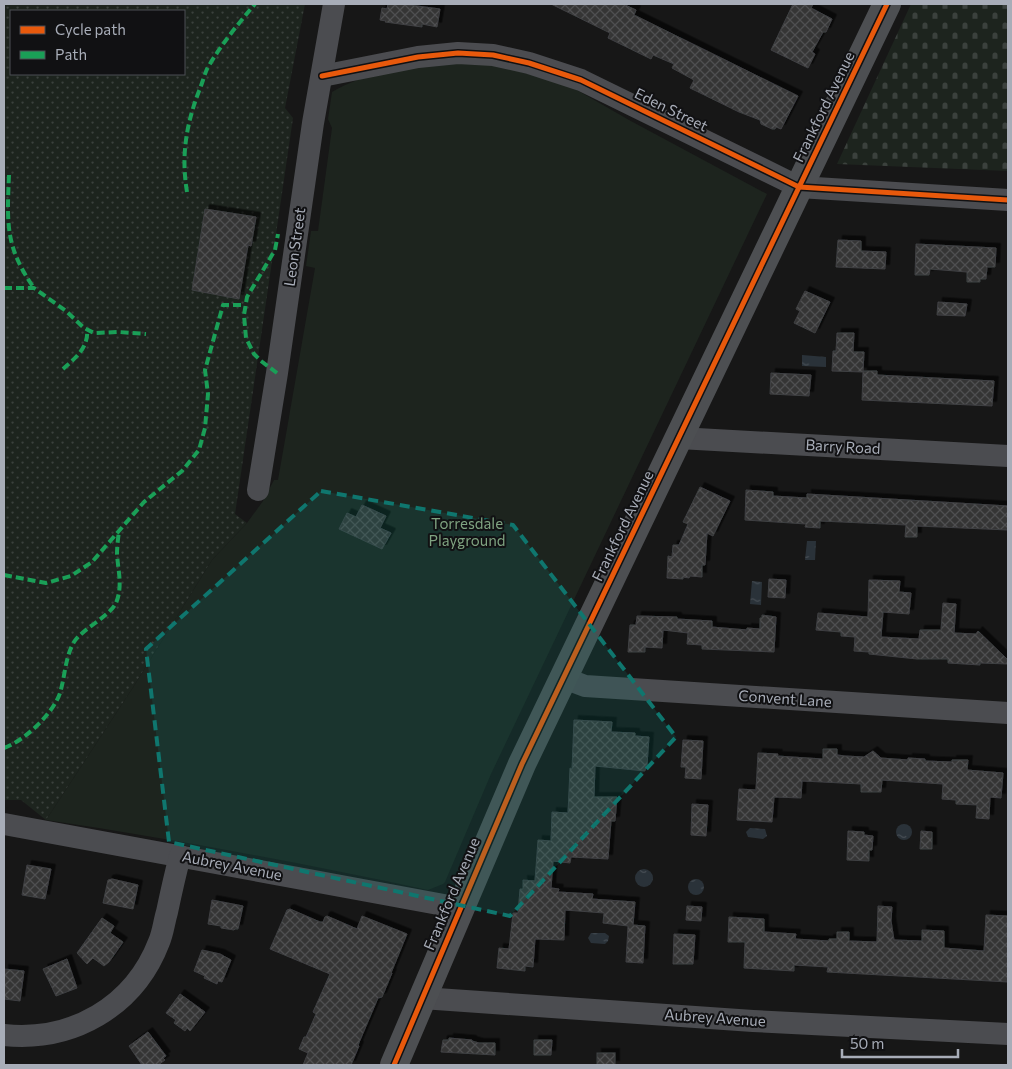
<svg xmlns="http://www.w3.org/2000/svg" width="1012" height="1069" viewBox="0 0 1012 1069" font-family="Commissioner,sans-serif">
	<defs>
		<pattern id="grass-dots" width="8" height="8" patternUnits="userSpaceOnUse" patternTransform="scale(1.25)"><rect width="8" height="8" fill="#1d241e"/><path d="M2 2h.1M6 6h.1" fill="none" stroke="#3b413d" stroke-width="1.8" stroke-linecap="round"/></pattern>
		<pattern id="cemetery-stones" width="16" height="16" patternUnits="userSpaceOnUse" patternTransform="scale(1.25)"><rect width="16" height="16" fill="#1d241e"/><path d="M2 7V4a2 2 0 0 1 4 0v3zM10 15v-3a2 2 0 0 1 4 0v3z" fill="#3b413d"/></pattern>
		<pattern id="water-ripples" width="26" height="14" patternUnits="userSpaceOnUse" patternTransform="scale(1.25)"><rect width="26" height="14" fill="#2a3239"/><path d="M2 4q2-2 4 0t4 0M15 11q2-2 4 0t4 0" fill="none" stroke="#464d54"/></pattern>
		<pattern id="building-cross-hatch" width="8" height="8" patternUnits="userSpaceOnUse" patternTransform="scale(1.25)"><rect width="8" height="8" fill="#353536"/><path d="M0 0l8 8M0 8l8-8" fill="none" stroke="#4f5051"/></pattern>
		<filter id="shadow"><feDropShadow dx="4.5" dy="-4.5" stdDeviation="0" flood-color="#0009"/></filter>
	</defs>
	<rect width="100%" height="100%" fill="#171717"/>
	<!-- grass -->
	<path fill="url(#grass-dots)" fill-rule="evenodd" d="M 4,4 L 305,4 L 285,108 L 293,118 L 235,514 L 247,523 L 212,560 L 132,689 L 46,820 L 21,800 L 4,800 ZM 11,11 L 184,11 L 184,74 L 11,74 Z"/>
	<!-- cemetery -->
	<polygon fill="url(#cemetery-stones)" points="911,4 1008,4 1008,171 837,164"/>
	<!-- green -->
	<path fill="#1d241e" d="M 443,62 L 497,65 L 570,86 L 629,120 L 767,194 L 491,774 L 445,882 L 443,884 L 428,890 C 302,863 174,839 46,820 L 132,689 L 212,560 L 247,523 L 263,501 L 274,480 L 278,480 L 315,268 L 306,266 L 311,231 L 318,231 L 332,128 L 328,119 L 332,92 C 365,72 406,69 443,62 Z"/>
	<!-- water -->
	<g fill="url(#water-ripples)">
		<polygon points="802,355 826,357 826,367 802,366"/>
		<polygon points="807,541 816,541 815,560 805,560"/>
		<polygon points="752,581 762,582 761,605 750,604"/>
		<circle cx="904" cy="832" r="8"/>
		<polygon points="750,828 765,829 767,836 763,839 748,837 746,832"/>
		<circle cx="644" cy="878" r="9"/>
		<circle cx="696" cy="887" r="8"/>
		<polygon points="591,933 605,933 609,936 608,941 605,944 591,943 588,938"/>
	</g>
	<!-- building -->
	<g fill="url(#building-cross-hatch)" stroke="#3f4043" filter="url(#shadow)">
		<polygon points="388,4 402,4 440,9 437,27 422,24 422,27 385,22 386,21 380,20 382,8 387,9"/>
		<polygon points="551,4 623,4 636,10 634,15 798,96 781,129 776,127 775,129 772,129 761,124 760,120 739,112 690,88 694,80 672,68 674,64 653,55 651,59 608,38 610,33"/>
		<polygon points="793,4 813,4 811,8 832,19 826,32 823,32 812,52 815,54 808,68 771,50"/>
		<polygon points="205,209 256,217 251,246 248,245 239,299 192,290"/>
		<polygon points="838,240 861,241 861,251 886,252 885,269 836,267"/>
		<polygon points="916,244 996,248 995,267 987,267 986,279 980,279 980,282 967,282 967,272 930,269 929,275 915,275"/>
		<polygon points="805,291 830,302 815,333 794,323 800,311 796,309"/>
		<polygon points="938,302 967,304 965,316 937,315"/>
		<polygon points="837,333 854,333 853,352 864,352 863,372 832,371 833,351 836,351"/>
		<polygon points="863,371 877,371 877,375 994,381 992,406 862,400"/>
		<polygon points="771,373 811,375 809,396 770,394"/>
		<polygon points="700,487 730,501 713,536 707,533 705,565 702,565 702,577 690,576 689,578 683,577 683,579 667,578 668,556 672,557 673,545 679,545 688,524 683,522"/>
		<polygon points="746,490 773,492 773,496 807,498 807,494 1008,506 1008,530 917,526 917,537 905,537 906,525 820,521 820,528 805,527 806,524 745,520"/>
		<polygon points="362,505 386,516 380,528 391,533 382,549 339,529 347,513 356,517"/>
		<polygon points="769,579 786,580 785,598 768,597"/>
		<polygon points="869,580 900,581 899,592 911,593 909,614 883,612 881,637 919,639 920,630 941,630 943,603 956,604 954,633 976,634 978,631 1008,660 1008,664 980,663 980,665 948,663 948,659 917,659 869,654 869,652 854,651 855,637 841,636 841,632 816,630 818,613 868,617"/>
		<polygon points="762,615 776,617 774,652 702,649 702,645 687,644 688,633 663,630 662,648 645,647 645,652 628,652 630,625 636,625 637,616 677,617 677,619 712,621 712,627 747,630 747,628 760,629 760,618 762,618"/>
		<polygon points="574,720 612,722 611,732 635,733 635,736 649,737 647,765 646,765 645,771 595,766 594,797 617,797 615,821 611,821 608,859 571,857 570,863 553,861 551,888 559,889 558,892 593,894 592,899 635,902 633,925 645,926 643,963 626,962 628,926 603,923 604,913 565,910 564,940 535,939 533,967 525,966 525,971 497,968 499,948 509,949 513,913 518,913 520,889 523,889 523,880 535,881 538,840 551,841 552,812 568,813 570,768 572,769"/>
		<polygon points="683,740 703,741 701,779 685,778 686,767 681,767"/>
		<polygon points="823,749 837,749 837,755 845,756 864,757 873,751 881,758 908,760 908,758 925,759 925,761 952,762 952,760 968,760 967,770 1003,773 1001,798 990,797 989,819 976,818 977,805 956,804 956,800 942,799 943,784 882,780 881,792 861,792 861,784 802,781 801,798 774,797 772,822 737,820 739,789 756,790 758,753 778,754 777,756 823,759"/>
		<polygon points="692,804 708,805 706,836 691,835"/>
		<polygon points="848,831 864,832 864,835 873,836 872,850 869,850 869,861 847,860"/>
		<polygon points="921,831 932,832 932,849 920,849"/>
		<polygon points="27,865 51,869 45,899 22,895"/>
		<polygon points="112,879 138,885 133,909 103,903 108,880"/>
		<polygon points="212,900 243,906 238,929 235,929 234,930 221,928 221,926 208,924"/>
		<polygon points="687,906 702,907 701,921 686,920"/>
		<polygon points="878,906 892,907 891,921 894,940 922,941 922,930 944,931 944,948 984,951 986,915 1008,916 1008,982 827,972 828,967 794,965 794,971 744,968 745,942 728,942 729,917 764,919 764,932 796,934 795,939 829,941 829,939 837,939 837,932 849,932 849,941 877,942"/>
		<polygon points="290,909 320,922 323,922 325,917 327,916 357,929 362,916 407,934 391,973 392,973 382,997 378,998 358,1045 359,1046 351,1065 303,1065 308,1053 299,1049 304,1037 306,1037 316,1014 313,1012 330,974 270,949 287,910"/>
		<polygon points="102,918 114,926 110,933 123,942 109,962 104,966 93,958 87,964 77,953"/>
		<polygon points="674,934 695,935 693,964 673,964"/>
		<polygon points="202,950 220,954 231,960 222,982 218,981 217,984 204,978 205,976 194,971"/>
		<polygon points="67,959 77,988 56,996 43,969"/>
		<polygon points="4,969 24,971 20,1001 4,999"/>
		<polygon points="180,994 205,1012 190,1031 187,1028 185,1031 174,1023 176,1020 166,1013"/>
		<polygon points="148,1032 166,1056 163,1058 165,1060 158,1065 142,1065 129,1046"/>
		<polygon points="449,1038 472,1040 472,1041 479,1043 495,1043 495,1055 441,1052 443,1040 449,1040"/>
		<polygon points="534,1040 552,1040 551,1055 534,1055"/>
		<rect x="597" y="1053" width="18" height="12"/>
	</g>
	<g fill="none" stroke-linecap="round" stroke-linejoin="round">
		<!-- minor -->
		<g stroke="#4b4c50" stroke-width="22">
			<polyline points="322,76 418,57 458,53 493,55 529,63 581,80 799,187 1008,200"/>
			<polyline points="679,438 1008,456"/>
			<polyline points="258,490 277,373 313,123 334,4"/>
			<polyline points="564,678 585,686 1008,713"/>
			<polyline points="4,824 460,908"/>
			<polyline points="422,998 753,1021 1008,1034"/>
			<path d="M 4,1035 C 72,1042 134,1007 159,942 C 163,933 164,922 167,912 C 171,893 175,875 180,856"/>
		</g>
		<!-- major -->
		<polyline stroke="#4d4f52" stroke-width="28" points="394,1065 522,764 887,4"/>
		<!-- quiet -->
		<g stroke="#1a9f57" stroke-width="4" stroke-dasharray="8 4" stroke-linecap="butt">
			<path d="M 9,175 C 7,223 5,247 34,288"/>
			<path d="M 187,192 C 181,156 186,125 199,91 C 202,84 204,76 207,69 C 220,46 238,24 255,4"/>
			<polyline points="4,288 34,288 66,311 84,328 94,333 119,332 146,334"/>
			<path d="M 63,369 C 75,358 89,348 87,329"/>
			<polyline points="277,373 261,361 254,354 246,338 244,315 247,297 275,250 278,234"/>
			<polyline points="4,575 46,583 71,576 92,562 144,502 182,471 199,450 205,428 208,394 205,370 223,305 245,305"/>
			<path d="M 4,748 C 24,741 53,714 60,693 C 65,677 65,657 74,642 C 82,629 109,617 116,603 C 123,586 118,571 117,554 C 117,547 118,539 119,531"/>
		</g>
		<defs>
			<g id="cycleway">
				<polyline points="322,76 418,57 458,53 493,55 529,63 581,80 799,187 1008,200"/>
				<polyline points="394,1065 522,764 887,4"/>
			</g>
		</defs>
		<!-- cycleway casing -->
		<use href="#cycleway" stroke="#111113" stroke-width="8"/>
		<!-- cycleway -->
		<use href="#cycleway" stroke="#e8590c" stroke-width="5"/>
	</g>
	<!-- marked area -->
	<path fill="#0f766e" fill-opacity="0.2" stroke="#0f766e" stroke-width="4" stroke-dasharray="10 6" stroke-linejoin="round" d="M 321,491 L 513,525 L 676,737 L 510,916 L 169,842 L 146,649 Z"/>
	<g text-anchor="middle" stroke-width="4" stroke-linejoin="round" paint-order="stroke">
		<!-- street labels -->
		<g font-size="15" fill="#a8adb8" stroke="#111113">
			<text transform="translate(824 107) rotate(-64)" y="5">Frankford Avenue</text>
			<text transform="translate(671 110) rotate(26)" y="5">Eden Street</text>
			<text transform="translate(295 247) rotate(-82)" y="5">Leon Street</text>
			<text transform="translate(843 447) rotate(3)" y="5">Barry Road</text>
			<text transform="translate(623 526) rotate(-64)" y="5">Frankford Avenue</text>
			<text transform="translate(785 699) rotate(4)" y="5">Convent Lane</text>
			<text transform="translate(232 866) rotate(11)" y="5">Aubrey Avenue</text>
			<text transform="translate(452 894) rotate(-67)" y="5">Frankford Avenue</text>
			<text transform="translate(715 1018) rotate(4)" y="5">Aubrey Avenue</text>
		</g>
		<!-- park labels -->
		<g font-size="15" fill="#7fa381" stroke="#111113">
			<text x="467" y="529">Torresdale<tspan x="467" dy="17">Playground</tspan></text>
		</g>
	</g>
	<!-- border -->
	<rect width="1012" height="1069" fill="none" stroke="#a8adb8" stroke-width="10"/>
	<!-- legend -->
	<rect x="10" y="10" width="175" height="65" fill="#111113" stroke="#4d4f55"/>
	<rect x="20" y="26" width="25" height="8" fill="#e8590c" stroke="#4d4f55"/>
	<text x="55" y="35" font-size="15" fill="#a8adb8">Cycle path</text>
	<rect x="20" y="51" width="25" height="8" fill="#1a9f57" stroke="#4d4f55"/>
	<text x="55" y="60" font-size="15" fill="#a8adb8">Path</text>
	<!-- scale -->
	<path d="M842 1049v8h116v-8" fill="none" stroke="#a8adb8" stroke-width="2.5"/>
	<text x="850" y="1049" font-size="15" fill="#a8adb8" stroke="#111113" stroke-width="4" paint-order="stroke">50 m</text>
</svg>
